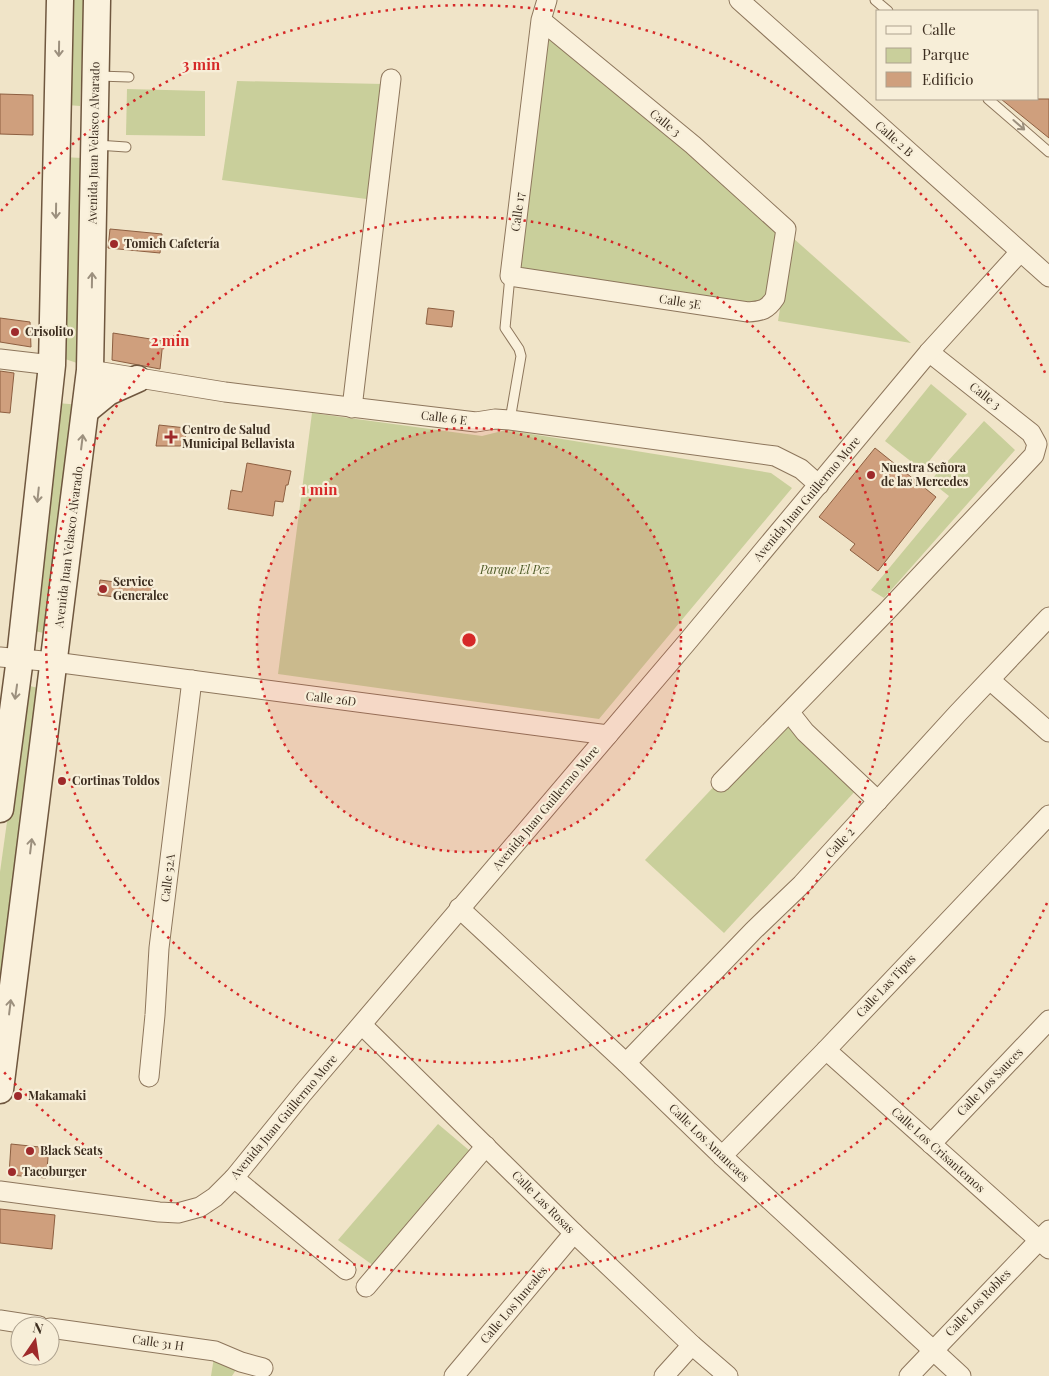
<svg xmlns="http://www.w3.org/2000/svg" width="1049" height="1376" viewBox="0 0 1049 1376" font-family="'Playfair Display',serif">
	<rect width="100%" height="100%" fill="#f0e4c8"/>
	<!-- green -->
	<g fill="#c9cf9b">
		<polygon points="68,0 84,0 80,106 67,105"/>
		<polygon points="554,33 779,235 769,298 759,306 518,274 549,37"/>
		<polygon points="237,81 384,84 374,200 222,180"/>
		<polygon points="127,89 205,91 205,136 126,135"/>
		<polygon points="62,157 82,158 80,364 62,358"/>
		<polygon points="793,238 911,343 778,321 791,241"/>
		<polygon points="931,384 967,414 922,470 885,441"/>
		<polygon points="57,403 81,405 48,634 30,630"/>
		<polygon points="312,413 482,436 506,430 771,473 792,488 599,719 278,674"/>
		<polygon points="984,421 1015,450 884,598 871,590 949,496 930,481"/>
		<polygon points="26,685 42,689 0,1020 0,872"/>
		<polygon points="780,716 858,788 724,933 645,860"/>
		<polygon points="438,1124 470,1151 374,1266 338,1240"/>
		<polygon points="215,1351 241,1362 232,1376 211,1376"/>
	</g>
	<!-- building -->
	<g fill="#cf9f7d" stroke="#8d5f41">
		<polygon points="0,94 33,95 33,135 0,134"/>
		<polygon points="1001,99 1049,99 1049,138"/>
		<polygon points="110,229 162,234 160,253 108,248"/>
		<polygon points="428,308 454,311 452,327 426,324"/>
		<polygon points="0,318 30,322 31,347 0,342"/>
		<polygon points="113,333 163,341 160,369 112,360"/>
		<polygon points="0,371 14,373 10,413 0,412"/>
		<polygon points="159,425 186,428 185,446 156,446"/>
		<polygon points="875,448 936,497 878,571 850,550 855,544 819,517"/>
		<polygon points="247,463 291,471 288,485 286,485 283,502 275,501 273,516 228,509 231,490 242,492"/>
		<polygon points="100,580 153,587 151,601 98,595"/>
		<polygon points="11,1144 49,1148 46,1178 9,1175"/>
		<polygon points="0,1209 55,1215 52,1249 0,1243"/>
	</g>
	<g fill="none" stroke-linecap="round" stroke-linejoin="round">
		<defs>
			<g id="lane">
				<polyline points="875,0 888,11"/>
				<polyline points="98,76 129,77"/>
				<polyline points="988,99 1049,152"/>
				<polyline points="97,145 126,147"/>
				<polyline points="510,276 505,328 519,349 521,356 510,420"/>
			</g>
			<g id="street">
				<polyline points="739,0 1049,277"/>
				<path d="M 541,20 L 693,145 L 786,229 L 775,298 C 767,310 762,311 748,312 L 510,276 L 541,20 L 547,0"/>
				<polyline points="0,359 52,365"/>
				<polyline points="90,370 225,392 476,422 495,419 510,420 775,456 801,469 819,485"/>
				<polyline points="352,408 391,79"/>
				<polyline points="0,657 54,662 608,735"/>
				<polyline points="990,680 1049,732"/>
				<polyline points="790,713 805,732 878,801"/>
				<polyline points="721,782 887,611 1034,455 1037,444 1031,433 929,352"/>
				<polyline points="459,908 626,1063 722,1156 961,1376"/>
				<polyline points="362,1025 574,1233 692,1345 728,1376"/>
				<polyline points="826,1050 1049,1249"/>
				<polyline points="626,1063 754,930 802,884 958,713 1049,617"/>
				<polyline points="149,1077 155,1015 159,948 192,680"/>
				<polyline points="931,1144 1049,1020"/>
				<polyline points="722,1156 826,1050 1049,815"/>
				<polyline points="234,1178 346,1270"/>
				<polyline points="0,1191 159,1212 178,1213 200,1207 215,1197 234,1178 303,1093 688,641 929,352 1020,252"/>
				<polyline points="366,1287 486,1146"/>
				<polyline points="0,1320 39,1326"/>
				<polyline points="50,1328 215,1351 241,1362 263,1368"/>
				<polyline points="454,1376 574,1233"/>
				<polyline points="664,1376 692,1345"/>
				<polyline points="909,1376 1049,1230"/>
			</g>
			<g id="secondary">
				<polyline points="86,410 108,392 137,379"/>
				<polyline points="0,809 20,658 52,365 60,0"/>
				<polyline points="0,1090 90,370 97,0"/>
			</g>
		</defs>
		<!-- lane casing -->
		<use href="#lane" stroke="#8d765c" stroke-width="11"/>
		<!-- street casing -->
		<use href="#street" stroke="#8d765c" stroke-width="21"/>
		<!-- secondary casing -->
		<use href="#secondary" stroke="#6f573f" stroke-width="29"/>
		<!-- lane -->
		<use href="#lane" stroke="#faf1dc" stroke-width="9"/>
		<!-- street -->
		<use href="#street" stroke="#faf1dc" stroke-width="19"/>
		<!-- secondary -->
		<use href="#secondary" stroke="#faf1dc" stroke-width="26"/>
	</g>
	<!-- one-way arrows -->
	<defs><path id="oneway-shaft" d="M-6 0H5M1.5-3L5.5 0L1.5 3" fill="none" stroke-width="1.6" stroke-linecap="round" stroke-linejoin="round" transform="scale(1.25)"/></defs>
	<g stroke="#9c907e">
		<use href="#oneway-shaft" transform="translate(59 49) rotate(91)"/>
		<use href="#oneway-shaft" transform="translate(1019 125) rotate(41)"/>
		<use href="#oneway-shaft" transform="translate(56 211) rotate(91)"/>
		<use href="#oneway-shaft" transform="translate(92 280) rotate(-89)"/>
		<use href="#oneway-shaft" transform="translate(82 442) rotate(-83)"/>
		<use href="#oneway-shaft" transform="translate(38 495) rotate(96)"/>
		<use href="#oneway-shaft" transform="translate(16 692) rotate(98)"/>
		<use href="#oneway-shaft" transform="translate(31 846) rotate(-83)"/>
		<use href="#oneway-shaft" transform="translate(10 1007) rotate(-83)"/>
	</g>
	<!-- distance rings -->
	<circle cx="469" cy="640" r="212" fill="#d62828" fill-opacity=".12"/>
	<g fill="none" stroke="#d62828" stroke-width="2.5" stroke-dasharray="2.5 5">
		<circle cx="469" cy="640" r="212"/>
		<circle cx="469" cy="640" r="423"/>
		<path d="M1047 903A635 635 0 0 1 1 1069M1 211A635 635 0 0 1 1047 377"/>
	</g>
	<!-- markers -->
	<g fill="#9e2a2b" stroke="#f7eed8" stroke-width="2">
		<circle cx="114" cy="244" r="5"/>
		<circle cx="15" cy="332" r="5"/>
		<path d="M168.5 429.5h5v5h5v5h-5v5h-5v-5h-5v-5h5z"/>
		<circle cx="871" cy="475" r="5"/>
		<circle cx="103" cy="589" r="5"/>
		<circle cx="62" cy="781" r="5"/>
		<circle cx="18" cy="1096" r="5"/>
		<circle cx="30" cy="1151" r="5"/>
		<circle cx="12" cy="1172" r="5"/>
	</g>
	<g text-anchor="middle" stroke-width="4.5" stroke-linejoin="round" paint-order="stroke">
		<!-- street labels -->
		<g font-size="12" fill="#3d2e20" stroke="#f7eed8">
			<text transform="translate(665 123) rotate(39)" y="4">Calle 3</text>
			<text transform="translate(894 139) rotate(42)" y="4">Calle 2 B</text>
			<text transform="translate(94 143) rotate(-89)" y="4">Avenida Juan Velasco Alvarado</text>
			<text transform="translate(518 212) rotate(-83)" y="4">Calle 17</text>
			<text transform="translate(680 302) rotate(9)" y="4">Calle 5E</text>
			<text transform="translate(985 396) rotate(38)" y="4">Calle 3</text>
			<text transform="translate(444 418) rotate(7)" y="4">Calle 6 E</text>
			<text transform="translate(807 499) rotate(-50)" y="4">Avenida Juan Guillermo More</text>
			<text transform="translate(69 547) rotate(-83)" y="4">Avenida Juan Velasco Alvarado</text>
			<text transform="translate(331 699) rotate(7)" y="4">Calle 26D</text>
			<text transform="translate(546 808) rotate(-50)" y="4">Avenida Juan Guillermo More</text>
			<text transform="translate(840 843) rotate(-47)" y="4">Calle 2</text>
			<text transform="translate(168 878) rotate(-83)" y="4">Calle 52A</text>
			<text transform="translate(886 986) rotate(-47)" y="4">Calle Las Tipas</text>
			<text transform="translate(990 1082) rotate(-46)" y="4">Calle Los Sauces</text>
			<text transform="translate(284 1117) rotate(-50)" y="4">Avenida Juan Guillermo More</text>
			<text transform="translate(709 1143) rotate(44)" y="4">Calle Los Amancaes</text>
			<text transform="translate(938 1150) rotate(42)" y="4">Calle Los Crisantemos</text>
			<text transform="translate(543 1202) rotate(45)" y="4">Calle Las Rosas</text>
			<text transform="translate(978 1303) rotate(-46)" y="4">Calle Los Robles</text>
			<text transform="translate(514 1305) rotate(-50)" y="4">Calle Los Juncales</text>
			<text transform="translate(158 1343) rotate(8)" y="4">Calle 31 H</text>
		</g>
		<!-- poi labels -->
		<g font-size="12" font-weight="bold" fill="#3d2e20" stroke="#f7eed8" text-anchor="start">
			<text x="124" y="248">Tomich Cafetería</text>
			<text x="25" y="336">Crisolito</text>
			<text x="182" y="434">Centro de Salud<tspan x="182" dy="14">Municipal Bellavista</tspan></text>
			<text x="881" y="472">Nuestra Señora<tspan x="881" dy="14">de las Mercedes</tspan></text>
			<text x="113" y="586">Service<tspan x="113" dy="14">Generalee</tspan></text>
			<text x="72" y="785">Cortinas Toldos</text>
			<text x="28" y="1100">Makamaki</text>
			<text x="40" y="1155">Black Seats</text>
			<text x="22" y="1176">Tacoburger</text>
		</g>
		<!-- park labels -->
		<g font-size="12" font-style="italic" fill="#4d5a26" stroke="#f7eed8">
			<text x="515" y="574">Parque El Pez</text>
		</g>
	</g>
	<circle cx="469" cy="640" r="8" fill="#d62828" stroke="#f7eed8" stroke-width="2.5"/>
	<g font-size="15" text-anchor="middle" font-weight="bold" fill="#d62828" stroke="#f7eed8" stroke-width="4.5" stroke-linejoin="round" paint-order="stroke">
		<text x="201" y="70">3 min</text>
		<text x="170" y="346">2 min</text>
		<text x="319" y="495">1 min</text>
	</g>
	<!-- legend -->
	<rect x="876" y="10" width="162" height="90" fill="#f7eed8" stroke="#ada18e"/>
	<rect x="886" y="26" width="25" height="8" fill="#faf1dc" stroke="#ada18e"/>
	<text x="922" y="35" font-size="15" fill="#3d2e20">Calle</text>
	<rect x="886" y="48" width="25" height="15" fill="#c9cf9b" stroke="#ada18e"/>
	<text x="922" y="60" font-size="15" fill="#3d2e20">Parque</text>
	<rect x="886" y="72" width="25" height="15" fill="#cf9f7d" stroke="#ada18e"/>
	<text x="922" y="85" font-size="15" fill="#3d2e20">Edificio</text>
	<!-- north arrow -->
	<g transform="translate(35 1341) rotate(13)"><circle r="24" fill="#f7eed8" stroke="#ada18e"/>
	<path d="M0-4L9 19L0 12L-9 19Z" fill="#9e2a2b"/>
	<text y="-8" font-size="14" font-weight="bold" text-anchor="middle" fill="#3d2e20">N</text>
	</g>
</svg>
